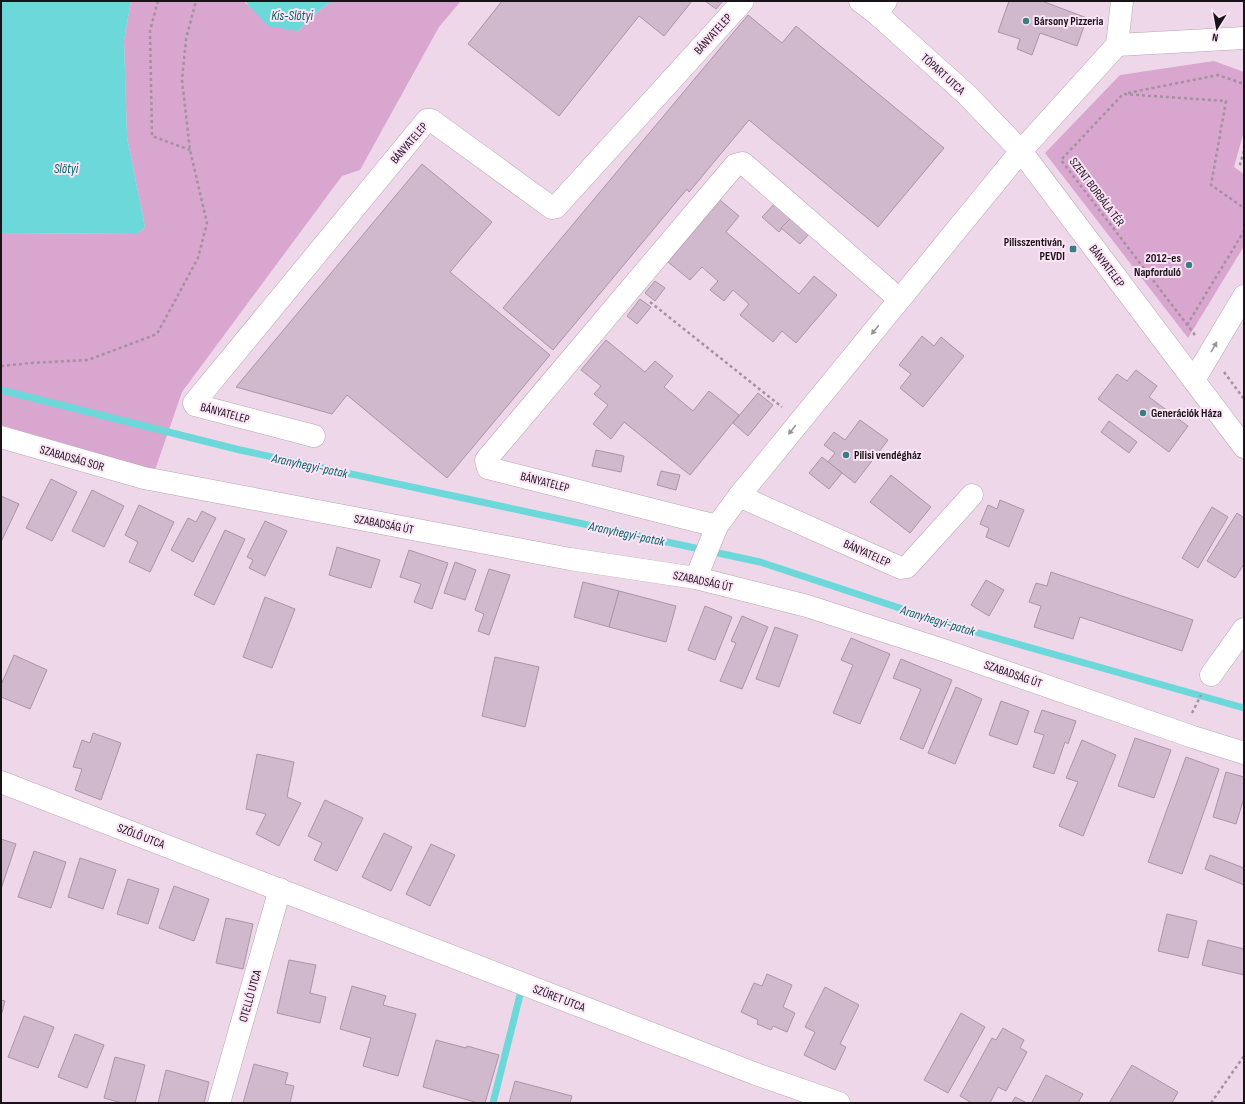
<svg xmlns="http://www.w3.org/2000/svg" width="1245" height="1104" viewBox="0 0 1245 1104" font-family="'Sofia Sans Condensed',sans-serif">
	<rect width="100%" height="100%" fill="#eed7e9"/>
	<!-- green -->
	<g fill="#d8a6cf">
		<polygon points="131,1 245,1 245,3 298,31 317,12 332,1 461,1 439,27 360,170 342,176 182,392 155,470 1,425 1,233 137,234 145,227 127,137 124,40"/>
		<polygon points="1214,61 1244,72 1244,131 1234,167 1244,174 1244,246 1188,338 1045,153 1120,75"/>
	</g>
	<!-- water -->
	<g fill="#6cd8da">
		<polygon points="1,1 131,1 124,40 127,137 145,227 137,234 1,233"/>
		<polygon points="245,1 332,1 317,12 298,31 268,26"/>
	</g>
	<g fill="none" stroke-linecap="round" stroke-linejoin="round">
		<!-- stream -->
		<g stroke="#6cd8da" stroke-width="7">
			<polyline points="1,390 240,450 760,562 954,626 1244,708"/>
			<polyline points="493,1103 522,987"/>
		</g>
	</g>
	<!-- building -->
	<g fill="#d0b9cc" stroke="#aa94a6">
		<polygon points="502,1 692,1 664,36 639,16 559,116 468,44"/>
		<polygon points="705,1 723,1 716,9"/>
		<polygon points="1009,1 1042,1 1087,18 1077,46 1040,33 1032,55 1017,49 1020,39 998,32"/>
		<polygon points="748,15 782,43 796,26 944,148 878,227 749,120 689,192 687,189 553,350 503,308"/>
		<polygon points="422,164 492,222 450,272 550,355 447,478 347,395 332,414 236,387"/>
		<polygon points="720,200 739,216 726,232 799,294 814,276 837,295 796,343 782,331 773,342 740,315 749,304 733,290 724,301 710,290 718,281 702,267 690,280 668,262"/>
		<polygon points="776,202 792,217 779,232 762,217"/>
		<polygon points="792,217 810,233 800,244 781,228"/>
		<polygon points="655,281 665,288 655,301 645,293"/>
		<polygon points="640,299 651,307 637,324 627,316"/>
		<polygon points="922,336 934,346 941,337 964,356 923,407 900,388 911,374 899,365"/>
		<polygon points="606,340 645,372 655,361 673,376 664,387 693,411 709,391 739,415 690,475 624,422 611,439 593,424 608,405 594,394 601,386 581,370"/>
		<polygon points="1136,370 1157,386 1149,397 1188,426 1169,452 1098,399 1117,374 1127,381"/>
		<polygon points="758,393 773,405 748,436 733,423"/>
		<polygon points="860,420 888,440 855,483 828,462 835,453 824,445 834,432 845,440"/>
		<polygon points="1109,421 1137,442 1129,453 1101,432"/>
		<polygon points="596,450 624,456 621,472 592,466"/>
		<polygon points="822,457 842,473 829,489 809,473"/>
		<polygon points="661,471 680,475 676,490 657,485"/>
		<polygon points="891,475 931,507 910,533 870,502"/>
		<polygon points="51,479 77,492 52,541 26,528"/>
		<polygon points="92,490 124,506 104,547 72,531"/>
		<polygon points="1,496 19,504 1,542"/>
		<polygon points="1000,500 1024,510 1009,547 986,537 989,528 980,524 988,505 997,509"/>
		<polygon points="139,505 174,522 150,572 129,562 138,542 125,535"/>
		<polygon points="1212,507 1228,517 1198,568 1182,558"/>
		<polygon points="202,511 216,518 193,562 171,550 188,518 196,522"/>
		<polygon points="1237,513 1244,518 1244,564 1235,578 1207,561"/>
		<polygon points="265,521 287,531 265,576 249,568 253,560 247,557"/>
		<polygon points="225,530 245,539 214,605 194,595"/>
		<polygon points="337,547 380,560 371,588 329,575"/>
		<polygon points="409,550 448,563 432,609 414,602 421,584 400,577"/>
		<polygon points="455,562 476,570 465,600 444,593"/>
		<polygon points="489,569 510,575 489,635 478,631 484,614 475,610"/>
		<polygon points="1051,572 1193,620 1182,651 1080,617 1073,639 1034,627 1041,606 1029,602 1036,583 1047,586"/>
		<polygon points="986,580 1004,590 989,616 971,605"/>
		<polygon points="583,582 619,591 609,627 574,617"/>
		<polygon points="619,591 676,606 666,642 609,627"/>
		<polygon points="265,597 295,609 272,668 243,657"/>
		<polygon points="705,606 732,617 715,660 688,650"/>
		<polygon points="742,616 768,627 742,689 720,681 736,643 731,641"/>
		<polygon points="775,627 798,635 779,687 756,679"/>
		<polygon points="851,638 890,654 860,724 833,713 853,665 841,660"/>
		<polygon points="14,655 47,670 30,709 1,697 1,685"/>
		<polygon points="495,657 539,667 525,727 482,716"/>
		<polygon points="901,659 952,680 923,749 900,739 921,689 893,678"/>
		<polygon points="956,687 982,699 955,764 928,753"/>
		<polygon points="1001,701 1029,711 1017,745 989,735"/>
		<polygon points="1042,710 1076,721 1068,744 1065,742 1054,774 1033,767 1044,735 1034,732"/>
		<polygon points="93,733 121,743 101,800 75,790 82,769 73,767 82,740 90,743"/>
		<polygon points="1135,738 1171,750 1154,798 1118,786"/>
		<polygon points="1082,740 1116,755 1083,836 1059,826 1078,782 1066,778"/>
		<polygon points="257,754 294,762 287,797 301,803 279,846 256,834 266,814 246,809"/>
		<polygon points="1186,757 1219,769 1182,874 1148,862"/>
		<polygon points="1226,772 1244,777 1244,798 1236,824 1213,817"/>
		<polygon points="325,800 363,818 337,871 314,860 322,843 308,836"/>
		<polygon points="384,833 412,847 391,891 362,877"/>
		<polygon points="1,839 16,844 1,889"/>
		<polygon points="431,844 455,855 430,906 406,894"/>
		<polygon points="34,851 66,862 51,908 18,897"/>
		<polygon points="1210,855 1244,868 1244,885 1205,869"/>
		<polygon points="80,858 116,870 103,909 68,897"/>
		<polygon points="128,879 159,889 148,924 117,914"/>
		<polygon points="174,886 209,899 194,941 159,928"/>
		<polygon points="1167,914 1197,921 1188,958 1158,951"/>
		<polygon points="226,918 253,924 243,969 216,963"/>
		<polygon points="1208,940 1244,949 1244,975 1202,965"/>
		<polygon points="289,960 316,965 310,993 326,997 320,1023 277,1013"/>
		<polygon points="767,974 792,985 783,1007 795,1013 787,1032 773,1026 771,1030 757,1024 758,1020 741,1012 754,983 762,986"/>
		<polygon points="352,986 386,996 383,1005 416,1014 398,1076 363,1066 371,1038 340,1029"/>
		<polygon points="825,987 859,1005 840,1044 846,1047 835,1070 804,1055 815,1032 805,1027"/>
		<polygon points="1,1000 5,1001 1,1016"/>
		<polygon points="961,1013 985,1027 948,1093 924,1080"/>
		<polygon points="24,1016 54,1027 38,1068 8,1057"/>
		<polygon points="1003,1028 1024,1040 1020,1048 1027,1052 1006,1091 998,1087 990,1103 972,1103 960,1096 992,1038 996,1040"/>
		<polygon points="75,1034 104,1045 87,1088 58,1077"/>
		<polygon points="436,1040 466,1048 467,1046 499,1055 485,1103 478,1103 423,1087"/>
		<polygon points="115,1057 145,1065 135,1103 122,1103 104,1098"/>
		<polygon points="254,1064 288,1073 285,1084 294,1086 290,1103 243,1103"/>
		<polygon points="1132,1065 1178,1092 1172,1103 1109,1103"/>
		<polygon points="166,1070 209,1082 204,1103 158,1103"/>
		<polygon points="1046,1075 1083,1094 1078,1103 1034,1103 1032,1102"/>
		<polygon points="515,1081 572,1096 570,1103 509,1103"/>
		<polygon points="1015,1097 1027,1103 1012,1103"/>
	</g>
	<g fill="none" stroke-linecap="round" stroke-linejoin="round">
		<defs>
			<g id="minor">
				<polyline points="877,14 886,1"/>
				<polyline points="1117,45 1244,38"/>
				<polyline points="1117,45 1122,1"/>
				<polyline points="1194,380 1244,296"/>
				<polyline points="314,436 195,405 194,403 427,120 431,120 552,208 556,207 743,1"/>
				<polyline points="1,437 144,478 570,559 696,578 807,606 946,651 1193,737 1244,753"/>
				<polyline points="739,496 901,568 907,567 972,495"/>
				<polyline points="717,526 488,468 486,460 735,165 743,163 899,299"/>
				<polyline points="696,578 717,526 739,496 1021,151 1117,45"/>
				<polyline points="1211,675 1244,629"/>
				<polyline points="1,782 756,1074 839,1103"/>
				<polyline points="219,1103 280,889"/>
			</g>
			<polyline id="major" points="860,1 877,14 967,95 1021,151 1244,447"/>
		</defs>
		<!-- minor casing -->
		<use href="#minor" stroke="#b8a2b4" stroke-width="23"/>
		<!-- major casing -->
		<use href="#major" stroke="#b8a2b4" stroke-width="23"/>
		<!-- path -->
		<g stroke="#a3919f" stroke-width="2.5" stroke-dasharray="3 3" stroke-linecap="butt">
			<polyline points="158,1 150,31 152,136 190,150"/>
			<polyline points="1128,93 1218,75 1244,84"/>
			<polyline points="1244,151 1240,164 1244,166"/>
			<polyline points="650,302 782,407"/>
			<polyline points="1187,325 1244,231"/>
			<polyline points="1195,335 1061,160 1123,94 1226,101 1211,185 1244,208"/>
			<polyline points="1,366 31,363 88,360 157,334 198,258 207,223 190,150 182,80 186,39 196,1"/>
			<polyline points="1224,372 1244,399"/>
			<polyline points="1192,713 1201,695"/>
			<polyline points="1211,1103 1244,1056"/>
		</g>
		<!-- minor -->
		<use href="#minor" stroke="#fff" stroke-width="22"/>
		<!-- major -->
		<use href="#major" stroke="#fff" stroke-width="22"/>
	</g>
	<!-- one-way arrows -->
	<defs><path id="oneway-solid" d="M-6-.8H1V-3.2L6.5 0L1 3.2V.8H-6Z"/></defs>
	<g fill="#989498">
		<use href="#oneway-solid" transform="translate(875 330) rotate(129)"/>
		<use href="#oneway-solid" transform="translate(1214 347) rotate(-60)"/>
		<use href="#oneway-solid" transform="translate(792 430) rotate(129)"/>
	</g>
	<!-- markers -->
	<g fill="#378082" stroke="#fce4f7" stroke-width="1.5">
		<circle cx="1026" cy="21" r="4"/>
		<rect x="1069" y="245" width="8" height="8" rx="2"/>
		<circle cx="1189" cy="265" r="4"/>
		<circle cx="1143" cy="413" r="4"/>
		<circle cx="846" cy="455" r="4"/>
	</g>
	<g text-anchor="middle" stroke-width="4" stroke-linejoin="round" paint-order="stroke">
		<!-- poi labels -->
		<g font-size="12" font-weight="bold" fill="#1a1219" stroke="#fce4f7" text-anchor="start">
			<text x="1034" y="25">Bársony Pizzeria</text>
			<text x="1065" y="246" text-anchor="end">Pilisszentiván,<tspan x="1065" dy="14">PEVDI</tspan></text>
			<text x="1181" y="262" text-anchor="end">2012-es<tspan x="1181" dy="14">Napforduló</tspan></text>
			<text x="1151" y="417">Generációk Háza</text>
			<text x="854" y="459">Pilisi vendégház</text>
		</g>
		<!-- street labels -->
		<g font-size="12" fill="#1a1219" stroke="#fce4f7">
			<text transform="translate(713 34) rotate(-48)" y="4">BÁNYATELEP</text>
			<text transform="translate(943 74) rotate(42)" y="4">TÓPART UTCA</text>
			<text transform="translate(409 143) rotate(-49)" y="4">BÁNYATELEP</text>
			<text transform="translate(1097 192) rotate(53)" y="4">SZENT BORBÁLA TÉR</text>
			<text transform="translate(1107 266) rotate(53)" y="4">BÁNYATELEP</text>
			<text transform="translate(225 413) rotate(15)" y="4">BÁNYATELEP</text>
			<text transform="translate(72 458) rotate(16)" y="4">SZABADSÁG SOR</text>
			<text transform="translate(545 482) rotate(14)" y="4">BÁNYATELEP</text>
			<text transform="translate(384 524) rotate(11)" y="4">SZABADSÁG ÚT</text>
			<text transform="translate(867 553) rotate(24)" y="4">BÁNYATELEP</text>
			<text transform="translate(703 581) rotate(12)" y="4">SZABADSÁG ÚT</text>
			<text transform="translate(1013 674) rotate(19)" y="4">SZABADSÁG ÚT</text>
			<text transform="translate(141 836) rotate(21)" y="4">SZŐLŐ UTCA</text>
			<text transform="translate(250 996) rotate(-74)" y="4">OTELLÓ UTCA</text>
			<text transform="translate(559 998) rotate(21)" y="4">SZÜRET UTCA</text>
		</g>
		<!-- water labels -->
		<g font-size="13" font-style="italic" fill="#006365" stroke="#fce4f7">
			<text x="292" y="20">Kis-Slötyi</text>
			<text x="66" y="173">Slötyi</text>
			<text transform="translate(310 465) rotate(12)" y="5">Aranyhegyi-patak</text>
			<text transform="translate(627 533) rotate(12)" y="5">Aranyhegyi-patak</text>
			<text transform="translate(938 620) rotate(17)" y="5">Aranyhegyi-patak</text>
		</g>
	</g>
	<!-- border -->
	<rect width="1245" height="1104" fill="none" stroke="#1a1219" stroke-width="4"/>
	<!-- north arrow -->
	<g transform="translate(1217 28) rotate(191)" stroke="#fce4f7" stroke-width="3" paint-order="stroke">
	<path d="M0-3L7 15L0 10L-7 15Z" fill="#1a1219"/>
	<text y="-6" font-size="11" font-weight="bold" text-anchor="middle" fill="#1a1219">N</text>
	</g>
</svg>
